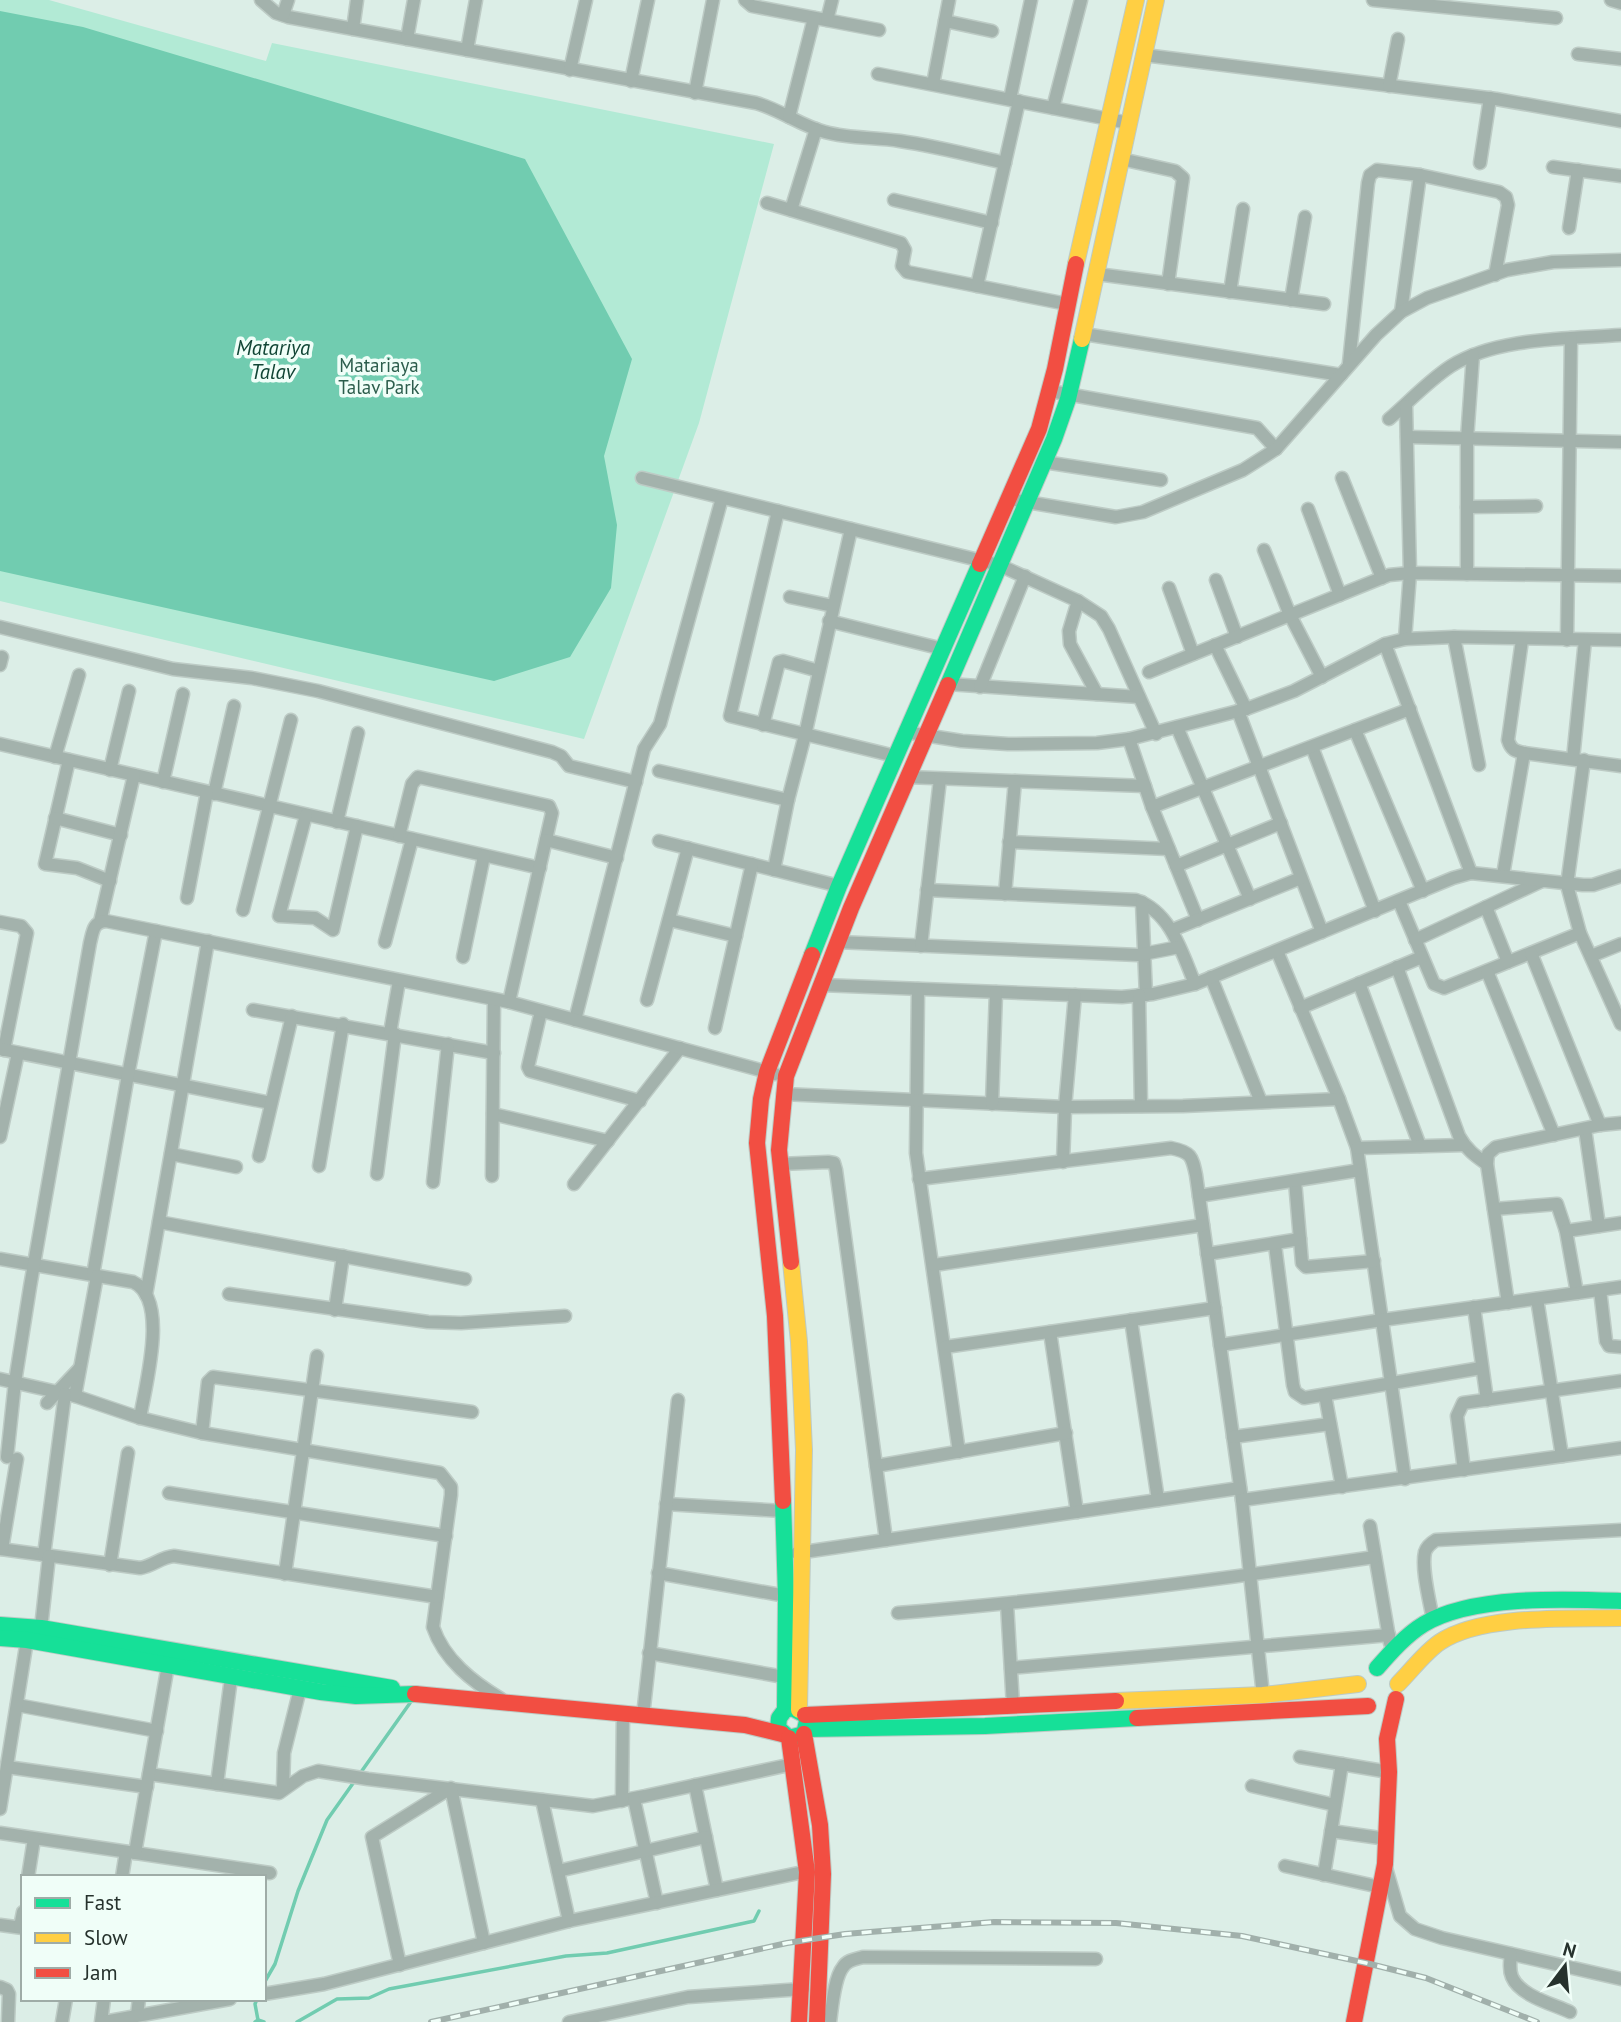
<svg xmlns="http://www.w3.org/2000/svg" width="1621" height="2022" viewBox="0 0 1621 2022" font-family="'PT Sans',sans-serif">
	<rect width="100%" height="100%" fill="#dceee7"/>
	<!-- green -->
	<polygon fill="#b2ead5" points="0,0 49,0 266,61 272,43 774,144 699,423 584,739 0,601"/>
	<!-- water -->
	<polygon fill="#71ccb0" points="0,11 83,27 525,159 632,359 604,456 617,525 611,588 570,657 494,681 0,571"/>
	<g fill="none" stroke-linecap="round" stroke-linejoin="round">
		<!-- stream -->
		<g stroke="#71ccb0" stroke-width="3.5">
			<polyline points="264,1983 275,1964 298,1891 327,1820 410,1703"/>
			<polyline points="257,1999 255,2004 258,2020"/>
			<polyline points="255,2022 258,2020 264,2022"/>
			<polyline points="297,2022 337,1999 369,1998 389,1989 566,1956 607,1953 754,1921 759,1911"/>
		</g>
		<defs>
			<g id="street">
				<path d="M 261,0 L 276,13 L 288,17 L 756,103 C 781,110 801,126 825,132 C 850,139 875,137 900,141 C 935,146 970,155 1005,163"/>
				<polyline points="745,0 752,6 879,30"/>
				<polyline points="1373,0 1556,18"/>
				<polyline points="1611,0 1621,3"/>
				<polyline points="283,15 288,0"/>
				<polyline points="827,20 832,0"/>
				<polyline points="945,21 992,31"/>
				<polyline points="353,29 357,0"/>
				<polyline points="407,39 414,0"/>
				<polyline points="467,50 476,0"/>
				<polyline points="1578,54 1621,59"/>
				<polyline points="1144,55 1496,99 1621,121"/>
				<polyline points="570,70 586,0"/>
				<polyline points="878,74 1129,123"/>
				<polyline points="631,81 648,0"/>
				<polyline points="933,84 949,0"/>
				<polyline points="1389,86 1398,39"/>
				<polyline points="695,93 713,0"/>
				<polyline points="1010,99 1031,0"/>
				<polyline points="1053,108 1081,0"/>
				<polyline points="789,117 814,18"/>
				<polyline points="1121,159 1175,171 1183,178 1168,284"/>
				<polyline points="1480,163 1490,98"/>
				<polyline points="1553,167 1621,176"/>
				<polyline points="894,200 992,223"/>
				<polyline points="767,203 901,243 905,250 902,266 907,272 1067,304"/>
				<polyline points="791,210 816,129"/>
				<polyline points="1569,228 1578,170"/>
				<polyline points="1097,274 1324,304"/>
				<polyline points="977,286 1019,101"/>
				<polyline points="1230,292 1243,209"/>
				<polyline points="1291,300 1305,217"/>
				<polyline points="1401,312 1420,175"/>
				<polyline points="1084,334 1341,375"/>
				<polyline points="1349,363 1368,183 1370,175 1377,170 1420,175 1499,192 1506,197 1508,205 1495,275"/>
				<polyline points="1050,391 1257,428 1276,449"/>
				<path d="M 1389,419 C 1409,402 1428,381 1451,366 C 1497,337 1568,339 1621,335"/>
				<polyline points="1407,437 1621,442"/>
				<polyline points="1044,462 1161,480"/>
				<polyline points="642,478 999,565 1078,601 1101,616 1109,629 1156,734"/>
				<polyline points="1342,478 1382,578"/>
				<polyline points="1009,499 1116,517 1143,512 1243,470 1276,449 1376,335 1401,312 1427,298 1507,270 1553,262 1621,260"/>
				<polyline points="1467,507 1536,506"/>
				<polyline points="1308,509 1340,595"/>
				<polyline points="778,511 730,716 895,756"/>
				<polyline points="1264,550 1290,615 1322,677"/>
				<polyline points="1467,574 1467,439 1473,355"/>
				<polyline points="1216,580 1237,637"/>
				<polyline points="1169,588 1193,654"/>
				<polyline points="790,597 833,606"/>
				<polyline points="1078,601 1069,631 1070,644 1097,694"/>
				<polyline points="829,621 943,649"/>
				<polyline points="0,627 173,669 252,678 318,691 552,752 561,756 569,766 636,782"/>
				<polyline points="1454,637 1479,765"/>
				<polyline points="1405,639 1410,573 1406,406"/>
				<path d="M 1522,640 L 1508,740 C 1511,750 1515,751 1524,753 L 1621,766"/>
				<polyline points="1567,640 1571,338"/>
				<polyline points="1385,644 1471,873"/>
				<polyline points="1215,645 1246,709"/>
				<polyline points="0,665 2,657"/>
				<polyline points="1149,672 1389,575 1410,573 1621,576"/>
				<polyline points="948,684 1139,697"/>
				<polyline points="980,687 1025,576"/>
				<polyline points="1238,711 1322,932"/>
				<polyline points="763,725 779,662 783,661 819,671"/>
				<polyline points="1177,727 1250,899"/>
				<polyline points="1355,730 1423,891"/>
				<polyline points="905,732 962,741 1008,744 1097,743 1129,739 1246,709 1294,691 1385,644 1405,639 1454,637 1621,640"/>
				<polyline points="1129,739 1152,807 1198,920"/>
				<polyline points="0,744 540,868"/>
				<polyline points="1312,747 1375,911"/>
				<polyline points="55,757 79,675"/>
				<polyline points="1573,759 1585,640"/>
				<polyline points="69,760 45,864 77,868 110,881"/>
				<polyline points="1584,760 1567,885 1580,933 1621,1024"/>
				<polyline points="110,770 129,691"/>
				<polyline points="659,771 788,800"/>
				<polyline points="907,777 1145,786"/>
				<polyline points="163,782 183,694"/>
				<polyline points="214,794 234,706"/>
				<polyline points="1152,807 1410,709"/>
				<polyline points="306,815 279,916 315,918 333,930 357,826"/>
				<polyline points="55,818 121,835"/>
				<polyline points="337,822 358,733"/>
				<polyline points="399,836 412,784 418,777 549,806 552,813 509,1002"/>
				<polyline points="546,840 617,858"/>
				<polyline points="659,841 839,886"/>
				<polyline points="1009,842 1169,849"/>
				<polyline points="1176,866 1281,823"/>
				<polyline points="774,870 788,800 805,735 851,529"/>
				<polyline points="1503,875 1524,753"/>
				<path d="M 927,890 L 1136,900 C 1171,912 1182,953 1195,984"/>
				<polyline points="1005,894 1015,781"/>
				<polyline points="187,898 207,792"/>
				<polyline points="1399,901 1434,984 1444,988 1580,933"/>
				<polyline points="1142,902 1146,995"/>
				<polyline points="1486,907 1508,962"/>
				<polyline points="243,910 291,720"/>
				<polyline points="669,920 736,936"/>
				<polyline points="0,922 21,926 27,933 4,1050"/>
				<polyline points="100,922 134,775"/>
				<polyline points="1172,930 1301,878"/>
				<polyline points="1415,940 1542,881"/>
				<polyline points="385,942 412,839"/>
				<polyline points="837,942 1138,955 1179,947"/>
				<polyline points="921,946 940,779"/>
				<polyline points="1277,951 1339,1099 1357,1148 1405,1479"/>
				<polyline points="1531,953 1600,1125"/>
				<polyline points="1591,956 1621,944"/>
				<polyline points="463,957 484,856"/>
				<path d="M 1397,967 L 1459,1136 C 1466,1149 1475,1156 1487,1164"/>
				<polyline points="1487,971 1554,1135"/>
				<polyline points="1211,977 1261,1102"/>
				<polyline points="1359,983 1420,1146"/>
				<polyline points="821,985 1122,997 1153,994 1195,984 1453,878 1471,873 1583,885 1593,885 1621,876"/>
				<polyline points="918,989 916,1153 959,1452"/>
				<polyline points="1139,995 1141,1106"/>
				<polyline points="647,1000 688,848"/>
				<polyline points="1300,1008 1422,957"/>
				<polyline points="253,1010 494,1053"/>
				<polyline points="541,1011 528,1067 530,1071 640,1101"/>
				<polyline points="575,1020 644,749 660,724 722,498"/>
				<polyline points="715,1028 752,864"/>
				<polyline points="390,1033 399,981"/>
				<polyline points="0,1049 271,1103"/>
				<polyline points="783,1094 1065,1107 1183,1106 1339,1099"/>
				<polyline points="992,1104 996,992"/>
				<polyline points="493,1114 608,1141"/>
				<polyline points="1585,1129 1599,1226"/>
				<polyline points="0,1137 18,1053"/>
				<polyline points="1357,1148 1464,1145"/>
				<polyline points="171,1154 236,1167"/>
				<polyline points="259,1156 292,1016"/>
				<polyline points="1063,1162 1065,1107 1075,995"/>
				<polyline points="780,1164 828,1162 834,1163 836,1170 886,1540"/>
				<polyline points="319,1166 343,1024"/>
				<polyline points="377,1174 395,1034"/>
				<polyline points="492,1176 494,1000"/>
				<path d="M 919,1179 L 1171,1148 C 1191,1152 1192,1156 1196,1175 L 1242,1500 L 1263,1695"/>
				<polyline points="1295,1181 1302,1263 1306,1267 1374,1261"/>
				<polyline points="433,1182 448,1044"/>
				<polyline points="574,1184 680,1048"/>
				<polyline points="1199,1196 1360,1170"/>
				<polyline points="1494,1209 1557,1204 1566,1231 1577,1293"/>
				<polyline points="159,1222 465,1279"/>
				<polyline points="1566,1231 1621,1223"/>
				<polyline points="1275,1245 1293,1385 1295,1392 1304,1398 1481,1368"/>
				<polyline points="1207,1254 1300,1239"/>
				<path d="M 0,1259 L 133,1282 C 170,1299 145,1386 140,1418"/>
				<polyline points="934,1265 1203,1225"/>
				<polyline points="93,1275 128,1075 156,931"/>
				<polyline points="1600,1290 1606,1341 1609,1346 1621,1347"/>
				<polyline points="229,1294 428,1322 461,1323 565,1316"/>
				<polyline points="146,1295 208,941"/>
				<polyline points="1537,1299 1562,1456"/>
				<polyline points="1508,1303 1487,1164 1488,1154 1496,1147 1600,1125 1621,1123"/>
				<polyline points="1474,1307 1487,1400"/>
				<polyline points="335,1310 343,1256"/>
				<polyline points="1131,1320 1158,1500"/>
				<polyline points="1050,1332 1077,1512"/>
				<polyline points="1220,1345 1382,1320 1621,1287"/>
				<polyline points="945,1347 1215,1308"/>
				<path d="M 0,1379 L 75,1396 L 140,1418 L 202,1433 L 440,1473 L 451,1487 L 451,1495 L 433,1627 C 444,1660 473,1682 501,1699"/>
				<polyline points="1325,1395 1342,1487"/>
				<polyline points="75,1396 97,1276"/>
				<polyline points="47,1403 79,1369"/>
				<polyline points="202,1433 208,1382 213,1377 472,1412"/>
				<polyline points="1233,1437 1330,1424"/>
				<path d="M 7,1457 L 15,1382 L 30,1287 L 90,943 C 93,931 93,922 106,921 L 509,1002 L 775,1074"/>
				<polyline points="876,1466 1066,1433"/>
				<polyline points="1464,1470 1457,1416 1463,1403 1621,1381"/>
				<polyline points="169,1493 446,1536"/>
				<polyline points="1242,1500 1621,1448"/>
				<polyline points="666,1504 783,1511"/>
				<polyline points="1370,1526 1390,1643"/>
				<path d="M 0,1549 L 140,1568 C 153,1566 161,1557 174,1556 L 437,1597"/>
				<polyline points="2,1549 17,1459"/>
				<polyline points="797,1553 1240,1488"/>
				<polyline points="44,1555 65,1394"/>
				<polyline points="110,1565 128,1453"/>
				<polyline points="658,1573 786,1596"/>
				<polyline points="285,1574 317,1356"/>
				<polyline points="1007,1604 1013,1706"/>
				<path d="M 898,1613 C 1058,1600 1217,1580 1375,1557"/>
				<path d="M 1433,1620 C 1430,1602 1421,1569 1425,1552 C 1427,1546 1431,1543 1436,1540 L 1621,1530"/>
				<polyline points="41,1628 49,1556"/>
				<polyline points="649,1653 784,1677"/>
				<polyline points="1011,1668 1389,1635"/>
				<polyline points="17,1705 157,1731"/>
				<polyline points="643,1716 678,1400"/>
				<polyline points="1300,1757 1389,1772"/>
				<polyline points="7,1767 147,1787"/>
				<polyline points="149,1774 279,1793 303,1776 318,1771 368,1779 593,1806 645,1796 793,1764"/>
				<polyline points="217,1784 231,1678"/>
				<polyline points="695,1785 717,1890"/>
				<polyline points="1252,1786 1335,1805"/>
				<polyline points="283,1788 284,1753 300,1689"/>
				<polyline points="634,1799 657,1903"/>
				<polyline points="542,1800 569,1921"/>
				<polyline points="622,1801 623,1714"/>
				<polyline points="0,1809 27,1640"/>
				<polyline points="1331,1831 1387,1839"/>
				<polyline points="0,1833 270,1873"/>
				<polyline points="135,1853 168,1665"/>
				<polyline points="1285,1866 1380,1887"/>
				<polyline points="1386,1868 1400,1916 1415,1929 1442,1938 1621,1979"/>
				<polyline points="558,1871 706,1837"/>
				<polyline points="1324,1875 1342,1764"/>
				<polyline points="28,1877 34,1839"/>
				<polyline points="122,1877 126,1852"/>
				<polyline points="0,1925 23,1928"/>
				<polyline points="20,1927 23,1912"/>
				<path d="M 1511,1954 C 1510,1962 1509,1970 1512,1977 C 1520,1996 1553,2004 1570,2012"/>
				<polyline points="400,1965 372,1837 451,1788 484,1943"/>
				<polyline points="0,1987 7,1990 9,1994 8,2022"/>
				<polyline points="264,1994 324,1984 569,1921 813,1870"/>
				<polyline points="137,2015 139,1999"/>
				<polyline points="62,2022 66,1999"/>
				<polyline points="101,2022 104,1999"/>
				<polyline points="104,2022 230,1999"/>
				<polyline points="569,2022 688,1997 803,1989"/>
				<path d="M 830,2022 C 832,2008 834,1978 843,1967 C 847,1960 856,1959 863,1957 L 1096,1959"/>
			</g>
			<g id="fast">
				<polyline points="948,685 1054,439 1068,399 1082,339"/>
				<polyline points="812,955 839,886 980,564"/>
				<polyline points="783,1501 786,1596 785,1710 779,1718 778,1728 789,1738 804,1734 807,1721 805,1715 792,1708 785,1710"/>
				<polyline points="0,1625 41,1628 392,1688"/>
				<polyline points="0,1638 27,1640 321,1692 356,1696 415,1694"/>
				<path d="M 1377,1668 C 1391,1652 1406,1635 1424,1624 C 1473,1595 1565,1599 1621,1601"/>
				<polyline points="807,1729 985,1726 1137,1718"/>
			</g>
			<g id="slow">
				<polyline points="1076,264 1136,0"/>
				<polyline points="1082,339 1156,0"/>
				<polyline points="791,1262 799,1342 804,1450 799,1710"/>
				<path d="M 1398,1684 C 1412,1670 1424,1653 1440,1642 C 1482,1614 1571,1619 1621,1618"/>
				<polyline points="1116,1701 1263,1695 1358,1684"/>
			</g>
			<g id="jam">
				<polyline points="980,564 1039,429 1055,369 1076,264"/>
				<polyline points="791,1262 779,1150 786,1076 851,908 948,685"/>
				<polyline points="783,1501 775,1316 757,1143 761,1099 767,1072 812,955"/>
				<polyline points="415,1694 745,1725 782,1734"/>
				<polyline points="805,1715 1116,1701"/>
				<polyline points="1137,1718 1368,1706"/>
				<polyline points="804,1734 820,1825 823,1874 817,2022"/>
				<polyline points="789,1738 807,1872 799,2022"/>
				<polyline points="1354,2022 1385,1864 1389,1772 1387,1739 1396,1699"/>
			</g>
		</defs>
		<!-- street casing -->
		<use href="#street" stroke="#bdcbc5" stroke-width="15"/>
		<!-- fast casing -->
		<use href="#fast" stroke="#bdcbc5" stroke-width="18"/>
		<!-- slow casing -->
		<use href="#slow" stroke="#bdcbc5" stroke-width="18"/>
		<!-- jam casing -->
		<use href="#jam" stroke="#bdcbc5" stroke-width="18"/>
		<!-- street -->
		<use href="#street" stroke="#a3b2ac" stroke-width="12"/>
		<!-- fast -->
		<use href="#fast" stroke="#16e098" stroke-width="16"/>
		<!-- slow -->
		<use href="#slow" stroke="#ffcf43" stroke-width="16"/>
		<!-- jam -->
		<use href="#jam" stroke="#f24e42" stroke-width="16"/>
		<defs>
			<polyline id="rail" points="431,2022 787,1943 845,1934 994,1922 1116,1923 1242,1936 1366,1963 1426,1978 1537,2022"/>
		</defs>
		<!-- rail casing -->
		<use href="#rail" stroke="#a1b0ab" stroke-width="6"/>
		<!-- rail -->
		<use href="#rail" stroke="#f0fef8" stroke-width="3.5" stroke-dasharray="10" stroke-linecap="butt"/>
	</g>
	<g text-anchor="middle" stroke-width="7" stroke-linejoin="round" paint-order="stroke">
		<!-- park labels -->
		<g font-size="19" fill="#2c5d4c" stroke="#f0fef8">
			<text x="379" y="372">Matariaya<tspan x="379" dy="22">Talav Park</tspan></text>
		</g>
		<!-- water labels -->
		<g font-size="21" font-style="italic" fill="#114535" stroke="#f0fef8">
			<text x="273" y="355">Matariya<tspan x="273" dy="24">Talav</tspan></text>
		</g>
	</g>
	<!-- legend -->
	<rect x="21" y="1875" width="245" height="126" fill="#f0fef8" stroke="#9faca7" stroke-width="2"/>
	<rect x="35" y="1898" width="35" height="10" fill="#16e098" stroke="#9faca7" stroke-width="2"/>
	<text x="84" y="1910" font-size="21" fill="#26322d">Fast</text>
	<rect x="35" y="1933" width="35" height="10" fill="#ffcf43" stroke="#9faca7" stroke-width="2"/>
	<text x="84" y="1945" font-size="21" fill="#26322d">Slow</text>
	<rect x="35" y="1968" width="35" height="10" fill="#f24e42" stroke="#9faca7" stroke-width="2"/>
	<text x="84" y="1980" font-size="21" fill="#26322d">Jam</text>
	<!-- north arrow -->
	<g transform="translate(1565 1966) rotate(16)" stroke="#f0fef8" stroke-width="5" paint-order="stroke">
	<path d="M0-5L12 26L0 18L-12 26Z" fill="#26322d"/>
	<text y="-10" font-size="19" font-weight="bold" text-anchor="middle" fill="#26322d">N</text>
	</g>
</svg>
